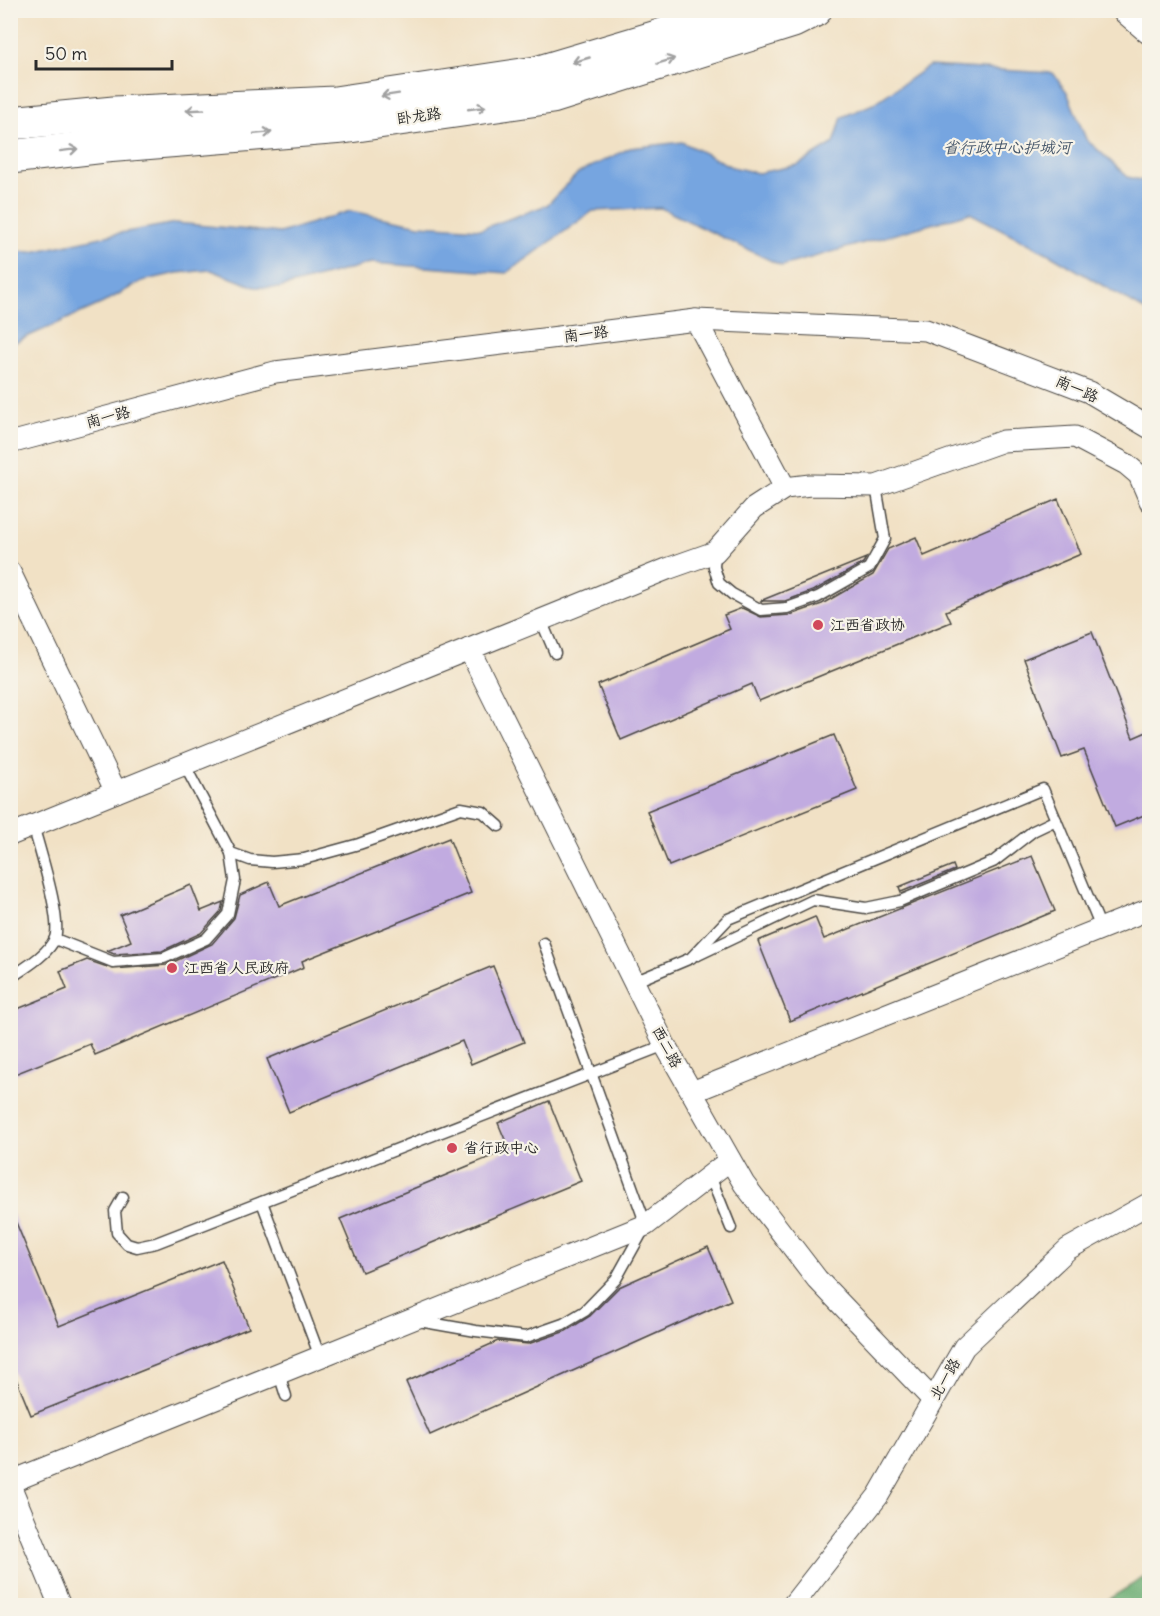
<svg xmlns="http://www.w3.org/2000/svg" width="1160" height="1616" viewBox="0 0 1160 1616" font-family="Delius,'LXGW WenKai TC',sans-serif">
	<rect width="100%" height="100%" fill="#f7f3e8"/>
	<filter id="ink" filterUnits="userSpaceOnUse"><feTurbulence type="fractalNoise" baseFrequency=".0167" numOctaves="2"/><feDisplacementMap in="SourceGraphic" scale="12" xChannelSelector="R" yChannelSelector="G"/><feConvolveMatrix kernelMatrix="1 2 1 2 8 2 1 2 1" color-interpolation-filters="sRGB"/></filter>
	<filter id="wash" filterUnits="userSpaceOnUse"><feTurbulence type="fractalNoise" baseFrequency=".008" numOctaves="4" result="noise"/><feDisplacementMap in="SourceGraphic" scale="24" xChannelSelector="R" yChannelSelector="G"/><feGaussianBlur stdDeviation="1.35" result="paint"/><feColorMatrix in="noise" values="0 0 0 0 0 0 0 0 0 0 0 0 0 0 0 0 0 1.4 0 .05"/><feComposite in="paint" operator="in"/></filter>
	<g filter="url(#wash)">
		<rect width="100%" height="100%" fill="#f1e1c5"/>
		<!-- forest -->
		<polygon fill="#67ab6f" stroke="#496b4d" stroke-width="1.5" points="1149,1574 1149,1605 1099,1605"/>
		<!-- water -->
		<polygon fill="#76a5e0" stroke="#506886" stroke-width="1.5" points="929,66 1053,73 1067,92 1086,139 1128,177 1149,182 1149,313 1051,255 970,213 782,266 661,208 593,211 507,273 371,263 279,288 255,287 211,270 177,273 142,281 103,303 11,344 11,251 32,252 120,233 176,223 280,233 350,211 420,225 481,229 547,205 578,173 630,148 682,142 732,167 758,173 798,165 834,143 842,117 873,104"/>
		<g id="blocks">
			<!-- building -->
			<g fill="#c1abe0">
				<polygon points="1058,499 1081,554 946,611 951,622 759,701 752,684 621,740 598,685 730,629 724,615 742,608 761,617 790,615 822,604 873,575 888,549 916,537 924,556"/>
				<polygon points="866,558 863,563 815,590 785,601 760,601"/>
				<polygon points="1092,632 1133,738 1149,731 1149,813 1115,827 1084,750 1062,758 1024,659"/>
				<polygon points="834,735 857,790 669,866 647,811"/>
				<polygon points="449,838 471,893 302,961 304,967 95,1055 90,1044 10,1076 10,1012 67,989 60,971 87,960 113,969 167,965 212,944 234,918 240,895 269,882 279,906"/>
				<polygon points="1032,856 1055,911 790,1021 758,941 815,917 824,939"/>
				<polygon points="953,865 955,870 901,892 899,887"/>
				<polygon points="191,885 201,911 223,902 221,911 201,933 162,951 114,954 107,951 131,941 120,915"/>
				<polygon points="493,966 524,1042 471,1064 462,1041 289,1112 267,1059"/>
				<polygon points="549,1101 581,1181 362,1272 340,1219 509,1149 498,1123"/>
				<polygon points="10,1208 59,1326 222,1260 249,1328 31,1415 10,1364"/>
				<polygon points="708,1247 731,1300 430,1435 406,1382 498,1341 528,1344 566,1331 590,1316 619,1287"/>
			</g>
		</g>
	</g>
	<g filter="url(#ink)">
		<use href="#blocks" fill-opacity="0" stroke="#494642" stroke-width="1.5"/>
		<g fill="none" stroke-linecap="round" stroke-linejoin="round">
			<defs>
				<g id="lane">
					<polyline points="715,552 714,567 719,583 732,594 761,610 787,608 818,597 869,568 885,539 876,486"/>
					<polyline points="541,620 555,653"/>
					<polyline points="184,764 231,853 250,860 272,862 304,859 359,844 461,808 483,812 499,826"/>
					<polyline points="55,939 113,962 164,958 206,939 228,914 235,880 231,853"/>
					<polyline points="698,955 813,900 866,908 900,901 993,862 1033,831 1056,820"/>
					<path d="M 10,978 C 23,969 49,954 55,938 C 62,919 39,848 33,825"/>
					<polyline points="634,982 691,958 728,919 1043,789 1101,928"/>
					<polyline points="710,1176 731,1228"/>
					<polyline points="123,1197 115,1211 117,1233 127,1244 137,1247 156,1243 665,1045"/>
					<polyline points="262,1202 320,1357"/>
					<polyline points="419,1321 476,1331 526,1337 563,1324 585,1311 616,1279 646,1225 544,943"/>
					<polyline points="279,1374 286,1396"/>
				</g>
				<g id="street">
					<polyline points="696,320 785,488"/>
					<polyline points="10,443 275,372 696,320 926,330 1089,392 1150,428"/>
					<polyline points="10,572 116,792"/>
					<polyline points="469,649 665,1045 744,1184 817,1279 933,1400"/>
					<polyline points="10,835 667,569 715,552 754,508 785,488 810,485 876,486 1003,441 1075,437 1126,464 1139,475 1150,501"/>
					<polyline points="692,1092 1150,909"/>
					<polyline points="10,1482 646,1225 730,1160"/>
					<polyline points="10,1485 60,1606"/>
					<polyline points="792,1606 878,1496 964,1347 1068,1249 1150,1203"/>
				</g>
				<polyline id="secondary" points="1128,10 1150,29"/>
				<g id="primary">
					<polyline points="10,123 114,113 335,103 536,73 657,37 737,10"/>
					<polyline points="10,157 105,146 343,127 552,97 793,21 815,10"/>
				</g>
			</defs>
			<!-- lane casing -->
			<use href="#lane" stroke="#494642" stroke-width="13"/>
			<!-- street casing -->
			<use href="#street" stroke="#494642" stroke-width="23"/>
			<!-- secondary casing -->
			<use href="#secondary" stroke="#494642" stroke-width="32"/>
			<!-- primary casing -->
			<use href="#primary" stroke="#494642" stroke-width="35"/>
			<!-- lane -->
			<use href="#lane" stroke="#fff" stroke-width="10"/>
			<!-- street -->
			<use href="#street" stroke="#fff" stroke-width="21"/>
			<!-- secondary -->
			<use href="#secondary" stroke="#fff" stroke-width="30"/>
			<!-- primary -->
			<use href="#primary" stroke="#fff" stroke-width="33"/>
		</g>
		<!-- one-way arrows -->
		<defs><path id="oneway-shaft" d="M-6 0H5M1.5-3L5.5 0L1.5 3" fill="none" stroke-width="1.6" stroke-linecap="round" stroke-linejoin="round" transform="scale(1.5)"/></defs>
		<g stroke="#a0a0a0">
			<use href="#oneway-shaft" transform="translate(581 60) rotate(164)"/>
			<use href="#oneway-shaft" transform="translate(666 61) rotate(-17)"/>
			<use href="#oneway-shaft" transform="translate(390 95) rotate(171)"/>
			<use href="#oneway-shaft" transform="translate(477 108) rotate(-8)"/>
			<use href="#oneway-shaft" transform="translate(195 110) rotate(177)"/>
			<use href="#oneway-shaft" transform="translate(263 133) rotate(-5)"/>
			<use href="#oneway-shaft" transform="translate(69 150) rotate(-7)"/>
		</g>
	</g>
	<!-- markers -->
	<g fill="#d1495b" stroke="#f7f3e8" stroke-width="2">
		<circle cx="818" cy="625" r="6"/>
		<circle cx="172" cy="968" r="6"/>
		<circle cx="452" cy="1148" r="6"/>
	</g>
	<g text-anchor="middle" stroke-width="4.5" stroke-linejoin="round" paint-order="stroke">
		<!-- street labels -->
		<g font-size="15" fill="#2b2b2b" stroke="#f7f3e8">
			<text transform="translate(419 116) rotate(-8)" y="5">卧龙路</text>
			<text transform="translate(586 334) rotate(-7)" y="5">南一路</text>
			<text transform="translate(1077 389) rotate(24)" y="5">南一路</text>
			<text transform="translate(108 417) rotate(-15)" y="5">南一路</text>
			<text transform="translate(667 1047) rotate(62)" y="5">西二路</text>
			<text transform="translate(945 1379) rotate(-60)" y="5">北一路</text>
		</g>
		<!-- poi labels -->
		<g font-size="15" fill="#2b2b2b" stroke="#f7f3e8" text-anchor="start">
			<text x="830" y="630">江西省政协</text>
			<text x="184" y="973">江西省人民政府</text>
			<text x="464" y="1153">省行政中心</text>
		</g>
		<!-- water labels -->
		<g font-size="16" font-style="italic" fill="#45566a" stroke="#f7f3e8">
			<text x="1007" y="153">省行政中心护城河</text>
		</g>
	</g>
	<!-- margin -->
	<rect width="1160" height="1616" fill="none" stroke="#f7f3e8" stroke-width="36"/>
	<!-- scale -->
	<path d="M36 60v9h136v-9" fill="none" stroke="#2b2b2b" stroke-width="3"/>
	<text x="45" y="60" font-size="18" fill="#2b2b2b" stroke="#f7f3e8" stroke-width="4.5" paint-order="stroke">50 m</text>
</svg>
